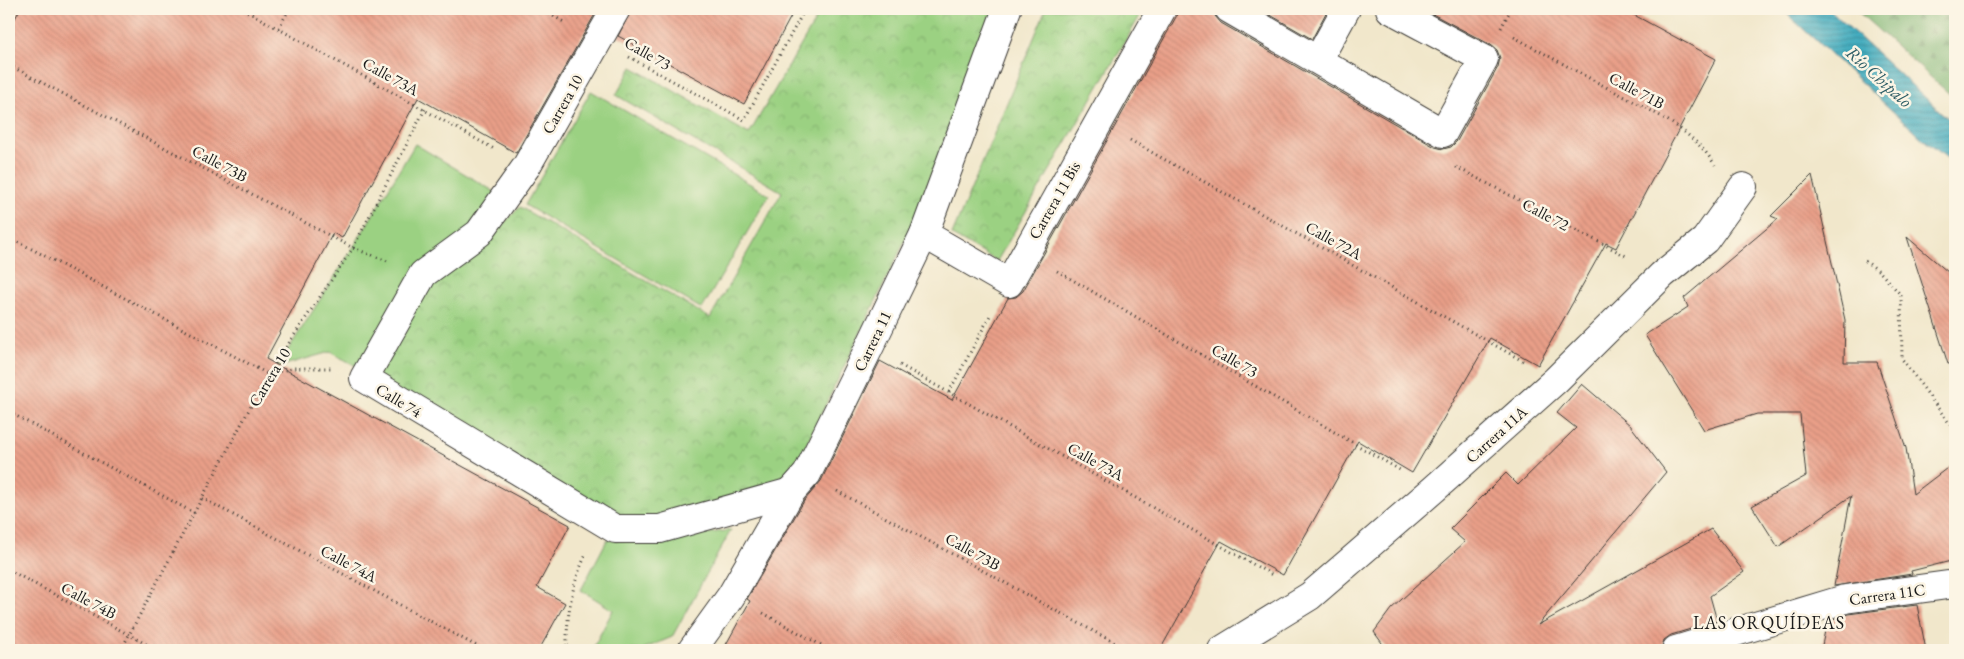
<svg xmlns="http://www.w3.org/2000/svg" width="1964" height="659" viewBox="0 0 1964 659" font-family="'EB Garamond',serif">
	<defs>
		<pattern id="forest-firs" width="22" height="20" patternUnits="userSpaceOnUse" patternTransform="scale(1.25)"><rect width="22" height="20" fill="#7cb370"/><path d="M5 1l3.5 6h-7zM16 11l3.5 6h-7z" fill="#65915b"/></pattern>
		<pattern id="park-crowns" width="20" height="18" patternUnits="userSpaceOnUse" patternTransform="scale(1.25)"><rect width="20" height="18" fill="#9bd182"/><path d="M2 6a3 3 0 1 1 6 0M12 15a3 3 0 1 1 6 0" fill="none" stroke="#85b370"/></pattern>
		<pattern id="water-rules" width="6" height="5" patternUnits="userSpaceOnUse" patternTransform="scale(1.25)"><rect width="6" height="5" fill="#3fabbe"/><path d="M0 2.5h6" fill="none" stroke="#348a9a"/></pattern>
		<pattern id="building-back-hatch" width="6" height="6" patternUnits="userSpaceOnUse" patternTransform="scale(1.25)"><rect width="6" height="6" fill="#e99f88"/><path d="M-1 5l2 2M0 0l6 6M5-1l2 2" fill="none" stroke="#c78875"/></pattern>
	</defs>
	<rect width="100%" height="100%" fill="#fcf5e5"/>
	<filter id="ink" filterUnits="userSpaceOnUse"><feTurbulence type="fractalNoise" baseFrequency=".02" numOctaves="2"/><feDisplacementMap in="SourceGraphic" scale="10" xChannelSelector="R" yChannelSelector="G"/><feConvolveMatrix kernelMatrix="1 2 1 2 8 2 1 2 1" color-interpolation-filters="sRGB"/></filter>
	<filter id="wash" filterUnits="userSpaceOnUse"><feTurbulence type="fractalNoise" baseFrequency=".0096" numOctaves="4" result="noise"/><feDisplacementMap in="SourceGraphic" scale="20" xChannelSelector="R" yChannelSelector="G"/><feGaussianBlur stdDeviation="1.12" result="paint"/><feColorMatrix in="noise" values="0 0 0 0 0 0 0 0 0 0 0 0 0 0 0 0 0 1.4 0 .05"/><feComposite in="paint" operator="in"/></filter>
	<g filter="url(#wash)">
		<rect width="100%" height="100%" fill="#f1e7cb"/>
		<!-- green -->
		<g fill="#9bd182" stroke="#5c764f">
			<polygon points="591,91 769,195 702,309 525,205"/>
			<polygon points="415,144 500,195 362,369 330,352 277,367 353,248"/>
			<polygon points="731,530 672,637 641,650 592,650 613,610 581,590 607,540 655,541"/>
		</g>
		<!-- forest -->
		<polygon fill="url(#forest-firs)" stroke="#4c6846" points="1855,9 1955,9 1955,99"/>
		<!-- park -->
		<g fill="url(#park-crowns)" stroke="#5c764f">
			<polygon points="822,9 995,9 912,226 786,487 659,521 621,522 373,376 427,284 470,257 520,207 710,318 782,192 616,95 632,67 749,134"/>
			<polygon points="1046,9 1144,9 997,261 952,235"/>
		</g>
		<!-- water -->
		<polygon fill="url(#water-rules)" stroke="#2e646d" points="1787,9 1829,9 1942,113 1955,123 1955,164 1925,141 1788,15"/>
		<g id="blocks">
			<!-- building -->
			<g fill="url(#building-back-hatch)">
				<polygon points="20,9 598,9 516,153 418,98 342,238 333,233 266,359 570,525 537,587 565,603 539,650 9,650 9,30"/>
				<polygon points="632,9 795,9 744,104 618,36"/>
				<polygon points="1178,9 1213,9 1215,16 1221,23 1435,147 1443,149 1451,147 1457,141 1498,67 1500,58 1497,50 1491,45 1423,9 1623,9 1716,59 1616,248 1606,243 1538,365 1490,338 1412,473 1358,441 1283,575 1221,541 1160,650 723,650 750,601 747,599 804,501 821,481 880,361 952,400 1008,298 1016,297 1023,291 1176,17"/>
				<polygon points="1260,9 1328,9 1312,39"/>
				<polygon points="1812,175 1845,320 1844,362 1877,362 1906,448 1913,494 1955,462 1955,560 1911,571 1912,574 1834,586 1851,496 1778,547 1752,506 1806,476 1800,414 1757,414 1704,430 1645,335 1688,307 1684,298 1778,219 1771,216"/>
				<polygon points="1907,237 1955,278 1955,363 1948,364"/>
				<polygon points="1582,384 1630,425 1666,472 1538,625 1711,529 1744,572 1710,596 1717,621 1671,635 1664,640 1661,650 1387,650 1374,632 1391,609 1465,542 1450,529 1506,473 1518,485 1576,428 1557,413"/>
				<polygon points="1917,605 1926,650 1821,650 1827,621 1848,614"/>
			</g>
		</g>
	</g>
	<g filter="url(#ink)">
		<use href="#blocks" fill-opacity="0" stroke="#3c3a36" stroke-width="1"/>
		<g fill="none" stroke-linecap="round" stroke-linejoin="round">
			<defs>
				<g id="minor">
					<polyline points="616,9 526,167 479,233 423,274 364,378 615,529 660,529 791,492"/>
					<polyline points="1229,9 1443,133 1484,59 1390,9"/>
					<polyline points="1318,60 1346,9"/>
					<polyline points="924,234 1009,283 1162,9"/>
					<polyline points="692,650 731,596 791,492 807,474 869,348 924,234 1007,9"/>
					<polyline points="1222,650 1310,596 1434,489 1556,380 1662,275 1705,240 1743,187"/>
					<polyline points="1676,650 1845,599 1955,584"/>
				</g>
			</defs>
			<!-- minor casing -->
			<use href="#minor" stroke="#3c3a36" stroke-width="30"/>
			<!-- path -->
			<g stroke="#3c3a36" stroke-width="3" stroke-dasharray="1 4" stroke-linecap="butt">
				<polyline points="243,9 496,150"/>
				<polyline points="540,9 566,23"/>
				<polyline points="279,28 289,9"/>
				<polyline points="1501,28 1511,9"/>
				<path d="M 1514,37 C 1545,54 1576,71 1608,88 C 1647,109 1691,127 1715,165"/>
				<polyline points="629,57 744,120 805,9"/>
				<polyline points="9,65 353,248 390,262"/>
				<polyline points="1130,140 1523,361"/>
				<polyline points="1456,167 1628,257"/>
				<polyline points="9,237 268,374 293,368 331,368"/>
				<polyline points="1865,261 1879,271 1901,295 1902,359 1955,431"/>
				<polyline points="1057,271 1400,470"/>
				<polyline points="900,365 1274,576"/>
				<polyline points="949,392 991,314"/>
				<polyline points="9,412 194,513"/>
				<polyline points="837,491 1128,650"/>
				<polyline points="202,498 484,650"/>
				<polyline points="9,570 157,650"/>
				<polyline points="763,613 830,650"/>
				<polyline points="121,650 268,374 353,248 425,109"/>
				<path d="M 567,650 C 566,618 572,581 587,553"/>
			</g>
			<!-- minor -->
			<use href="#minor" stroke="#fff" stroke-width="28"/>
		</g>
	</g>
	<g text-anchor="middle" stroke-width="5" stroke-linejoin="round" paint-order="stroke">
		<!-- street labels -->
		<g font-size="16" fill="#1c1c1c" stroke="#fcf5e5">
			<text transform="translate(648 53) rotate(29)" y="6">Calle 73</text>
			<text transform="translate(391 76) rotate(29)" y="6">Calle 73A</text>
			<text transform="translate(1637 90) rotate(28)" y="6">Calle 71B</text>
			<text transform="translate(562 104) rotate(-60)" y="6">Carrera 10</text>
			<text transform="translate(220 163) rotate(28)" y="6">Calle 73B</text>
			<text transform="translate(1054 200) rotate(-60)" y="6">Carrera 11 Bis</text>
			<text transform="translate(1546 214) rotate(28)" y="6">Calle 72</text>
			<text transform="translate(1334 240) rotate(29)" y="6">Calle 72A</text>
			<text transform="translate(872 341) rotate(-64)" y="6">Carrera 11</text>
			<text transform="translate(1235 360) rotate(30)" y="6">Calle 73</text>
			<text transform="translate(269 377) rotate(-59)" y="6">Carrera 10</text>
			<text transform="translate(399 400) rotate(31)" y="6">Calle 74</text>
			<text transform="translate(1496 434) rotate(-42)" y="6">Carrera 11A</text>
			<text transform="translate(1096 461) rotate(29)" y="6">Calle 73A</text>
			<text transform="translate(973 551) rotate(29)" y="6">Calle 73B</text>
			<text transform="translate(349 563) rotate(28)" y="6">Calle 74A</text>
			<text transform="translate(1887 594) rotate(-8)" y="6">Carrera 11C</text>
			<text transform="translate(89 600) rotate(28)" y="6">Calle 74B</text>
		</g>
		<!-- water labels -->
		<g font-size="18" font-style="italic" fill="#2c5c65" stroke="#fcf5e5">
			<text transform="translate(1879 77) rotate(42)" y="6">Río Chipalo</text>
		</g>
		<!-- neighbourhood labels -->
		<g font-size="18" letter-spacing="1" fill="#1c1c1c" stroke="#fcf5e5">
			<text x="1769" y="629">LAS ORQUÍDEAS</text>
		</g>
	</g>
	<!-- margin -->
	<rect width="1964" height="659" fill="none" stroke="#fcf5e5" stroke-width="30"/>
</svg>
